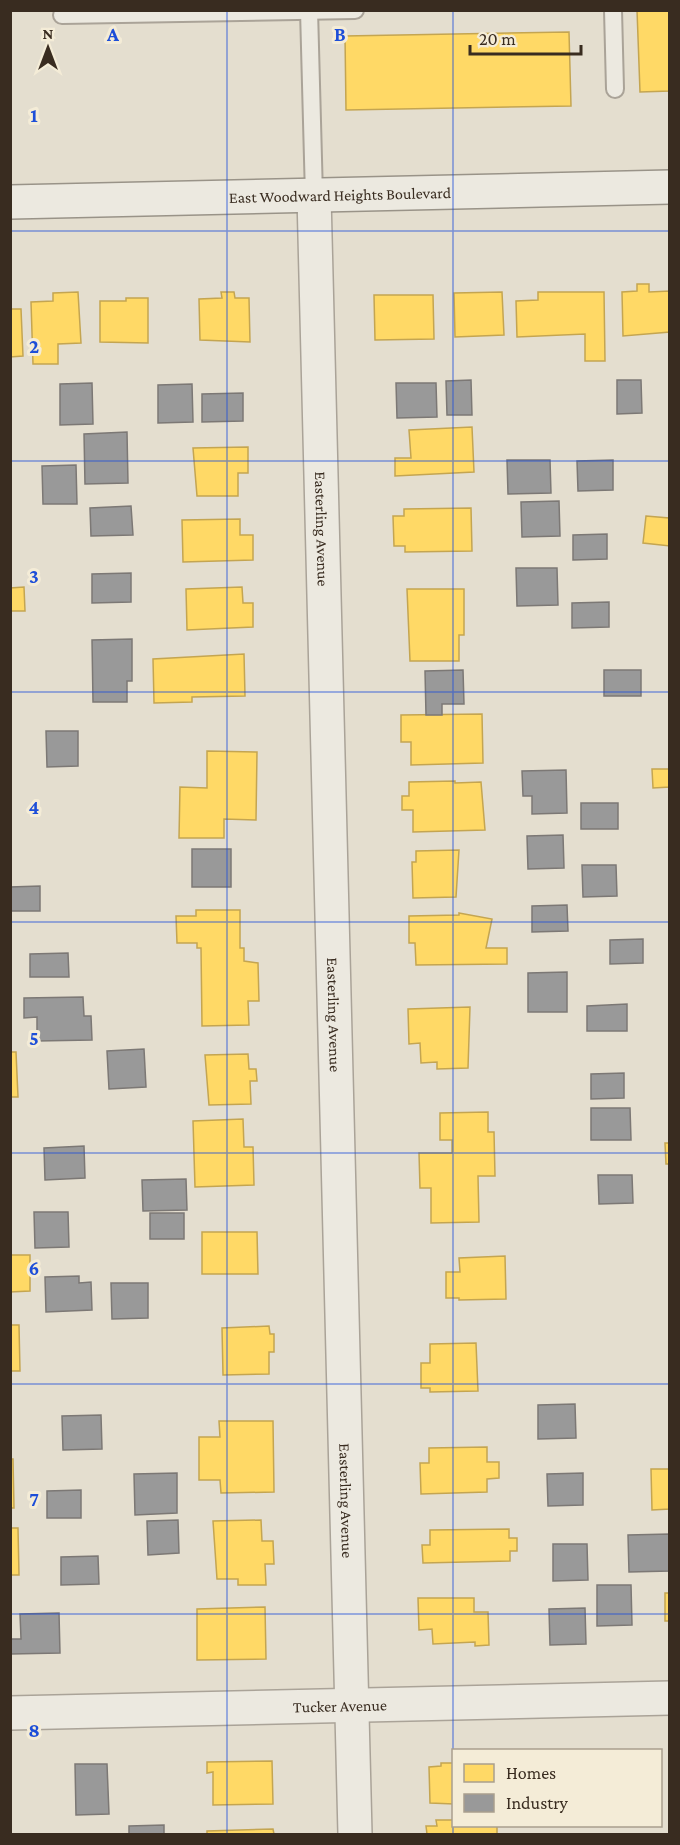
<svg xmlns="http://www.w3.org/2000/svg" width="680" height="1845" viewBox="0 0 680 1845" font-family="'Crimson Pro',serif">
	<rect width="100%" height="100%" fill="#e4decf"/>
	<!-- homes -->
	<g fill="#ffd966" stroke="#c4a551" stroke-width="1.5">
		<polygon points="637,10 670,10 670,91 640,92"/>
		<polygon points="569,32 571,106 346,110 345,36"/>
		<polygon points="637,284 649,284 649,292 670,291 670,332 623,336 622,292 637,291"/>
		<polygon points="78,292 81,343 58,344 58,364 33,364 31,302 53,301 53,293"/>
		<polygon points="221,292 234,292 235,298 249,298 250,342 200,340 199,299 222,298"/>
		<polygon points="502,292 504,335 455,337 454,293"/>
		<polygon points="538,292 604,292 605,361 585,361 585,334 517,337 516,301 538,300"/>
		<polygon points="374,295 433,295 434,339 375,340"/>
		<polygon points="126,298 148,298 148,343 100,342 100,301 126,301"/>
		<polygon points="10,309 21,309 23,356 10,357"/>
		<polygon points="472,427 474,472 395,476 395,458 411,458 409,430"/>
		<polygon points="248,447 248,473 238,473 238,496 197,496 193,448"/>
		<polygon points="471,508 472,551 405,552 405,546 394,546 393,516 404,516 404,509"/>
		<polygon points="646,516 669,518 670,546 643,543"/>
		<polygon points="240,519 240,535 253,535 253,560 183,562 182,520"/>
		<polygon points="24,587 25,611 10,611 10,588"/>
		<polygon points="242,587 243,603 253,603 253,627 187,630 186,589"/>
		<polygon points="407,589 464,589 464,635 459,635 459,661 410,661"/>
		<polygon points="244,654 245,696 192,697 192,702 154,703 153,659"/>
		<polygon points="482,714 483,763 411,765 411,742 401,742 401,715"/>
		<polygon points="207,751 257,752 256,820 224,819 224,838 179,838 180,787 207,788"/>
		<polygon points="652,769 670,769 670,787 653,788"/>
		<polygon points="455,781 455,783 481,782 485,830 413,832 413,810 402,810 402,796 409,796 409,782"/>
		<polygon points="459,850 456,897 413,898 412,862 416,862 416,851"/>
		<polygon points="196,910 240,910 240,948 244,948 244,961 258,963 259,1001 248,1001 249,1025 202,1026 201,948 197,948 197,943 177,943 176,916 196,916"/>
		<polygon points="459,913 492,919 486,948 507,948 507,964 416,965 415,943 409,943 409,916 459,915"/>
		<polygon points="470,1007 468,1068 437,1069 437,1062 421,1063 420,1043 409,1044 408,1009"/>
		<polygon points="10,1052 16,1052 18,1097 10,1097"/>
		<polygon points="248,1054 249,1069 256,1069 257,1081 250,1081 251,1104 209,1105 205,1055"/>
		<polygon points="488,1112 488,1132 494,1132 495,1176 478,1176 479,1222 431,1223 431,1188 420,1188 419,1153 452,1153 452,1140 440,1140 440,1113"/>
		<polygon points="243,1119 244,1147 253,1147 254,1185 195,1187 193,1121"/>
		<polygon points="665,1143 670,1143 670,1164 666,1164"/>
		<polygon points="202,1232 257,1232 258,1274 202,1274"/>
		<polygon points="10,1255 30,1255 30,1291 10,1292"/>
		<polygon points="505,1256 506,1299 459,1300 459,1298 446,1298 446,1272 460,1272 459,1258"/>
		<polygon points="10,1325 19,1325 20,1371 10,1371"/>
		<polygon points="269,1326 270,1334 274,1334 274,1352 269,1352 269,1374 223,1375 222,1328"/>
		<polygon points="476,1343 478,1391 430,1392 430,1388 421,1388 421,1363 430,1363 430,1344"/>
		<polygon points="219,1421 273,1421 274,1492 221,1493 220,1480 199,1480 199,1437 220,1437"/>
		<polygon points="487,1447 487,1462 499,1462 499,1478 487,1479 487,1492 421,1494 420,1463 429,1463 429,1448"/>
		<polygon points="10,1459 13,1459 14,1508 10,1508"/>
		<polygon points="651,1469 670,1469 670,1509 652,1510"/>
		<polygon points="261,1520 262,1541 273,1541 274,1564 265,1564 266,1585 238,1585 238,1579 217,1579 213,1521"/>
		<polygon points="10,1528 18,1528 19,1575 10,1575"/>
		<polygon points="509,1529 509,1538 517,1538 517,1551 510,1551 510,1561 423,1563 422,1545 430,1545 430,1530"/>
		<rect x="665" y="1593" width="5" height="28"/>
		<polygon points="418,1598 474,1598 474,1612 488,1612 489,1645 475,1646 475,1642 433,1644 432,1629 419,1630"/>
		<polygon points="265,1607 266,1659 197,1660 197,1609"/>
		<polygon points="272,1761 273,1804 213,1805 213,1772 207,1773 207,1762"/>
		<polygon points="441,1763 454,1763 454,1804 430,1803 429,1767 441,1766"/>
		<polygon points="454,1816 454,1826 497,1826 497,1834 427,1834 426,1826 437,1826 436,1820 452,1820"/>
		<polygon points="273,1829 274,1834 207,1834 207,1831"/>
	</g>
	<!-- industry -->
	<g fill="#999" stroke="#7c7875" stroke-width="1.5">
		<polygon points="471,380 472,415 447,415 446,381"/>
		<polygon points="617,380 641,380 642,413 617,414"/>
		<polygon points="92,383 93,424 60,425 60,384"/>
		<polygon points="396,383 436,383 437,417 397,418"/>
		<polygon points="192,384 193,422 158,423 158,385"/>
		<polygon points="243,393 243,421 202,422 202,394"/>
		<polygon points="127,432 128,483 85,484 84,434"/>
		<polygon points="507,460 550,460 551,493 508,494"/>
		<polygon points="613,460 613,490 578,491 577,461"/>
		<polygon points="76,465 77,504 43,504 42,466"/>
		<polygon points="559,501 560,536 522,537 521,502"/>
		<polygon points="131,506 133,535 91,536 90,508"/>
		<polygon points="607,534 607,559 573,560 573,535"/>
		<polygon points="516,568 557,568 558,605 517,606"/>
		<polygon points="131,573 131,602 92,603 92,574"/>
		<polygon points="609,602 609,627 572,628 572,603"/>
		<polygon points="132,639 132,681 127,681 127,702 93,702 92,640"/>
		<polygon points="463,670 464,704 442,704 442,715 426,715 425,671"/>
		<rect x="604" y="670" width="37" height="26"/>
		<polygon points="46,731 78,731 78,766 47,767"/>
		<polygon points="566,770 567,813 532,814 532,796 523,796 522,771"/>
		<rect x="581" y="803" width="37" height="26"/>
		<polygon points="563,835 564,868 528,869 527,836"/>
		<rect x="192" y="849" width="39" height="38"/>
		<polygon points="582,865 616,865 617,896 583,897"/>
		<polygon points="40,886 40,911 10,911 10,887"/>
		<polygon points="567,905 568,931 532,932 532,906"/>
		<polygon points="643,939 643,963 610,964 610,940"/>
		<polygon points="68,953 69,977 30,977 30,954"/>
		<polygon points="567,972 567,1012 528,1012 528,973"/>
		<polygon points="83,997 84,1016 91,1016 92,1040 37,1041 37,1017 24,1018 24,998"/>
		<polygon points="627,1004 627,1031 587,1031 587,1006"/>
		<polygon points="144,1049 146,1087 109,1089 107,1051"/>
		<polygon points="624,1073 624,1098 591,1099 591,1074"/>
		<polygon points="591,1108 630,1108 631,1140 591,1140"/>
		<polygon points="84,1146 85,1178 45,1180 44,1148"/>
		<polygon points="598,1175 632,1175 633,1203 599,1204"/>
		<polygon points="186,1179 187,1210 143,1211 142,1180"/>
		<polygon points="34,1212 68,1212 69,1247 35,1248"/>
		<rect x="150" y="1213" width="34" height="26"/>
		<polygon points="79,1276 79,1283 91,1282 92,1310 46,1312 45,1277"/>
		<polygon points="111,1283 148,1283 148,1318 112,1319"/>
		<polygon points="575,1404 576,1438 538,1439 538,1405"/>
		<polygon points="101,1415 102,1449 63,1450 62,1416"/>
		<polygon points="177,1473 177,1513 135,1515 134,1474"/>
		<polygon points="583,1473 583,1505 548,1506 547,1474"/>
		<polygon points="81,1490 81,1518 47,1518 47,1491"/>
		<polygon points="178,1520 179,1553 148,1555 147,1521"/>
		<polygon points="670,1534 670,1571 629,1572 628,1535"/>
		<polygon points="553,1544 587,1544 588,1580 553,1581"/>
		<polygon points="98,1556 99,1584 61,1585 61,1557"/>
		<polygon points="597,1585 631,1585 632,1625 597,1626"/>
		<polygon points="585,1608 586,1644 550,1645 549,1609"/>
		<polygon points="59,1613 60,1653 11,1654 11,1639 21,1639 20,1614"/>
		<polygon points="75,1764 107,1764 109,1814 76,1815"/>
		<polygon points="164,1825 164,1834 129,1834 129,1826"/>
	</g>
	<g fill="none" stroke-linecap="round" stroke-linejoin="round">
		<defs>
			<g id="lane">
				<polyline points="309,10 314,196"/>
				<polyline points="613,10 615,89"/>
				<polyline points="62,15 355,10"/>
			</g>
			<g id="street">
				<path id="s1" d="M 314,196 L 355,1834"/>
				<path id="s2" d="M 10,1713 L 670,1698"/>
			</g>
			<g id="secondary">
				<path id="s3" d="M 10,202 L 670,187"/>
			</g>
		</defs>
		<!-- lane casing -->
		<use href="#lane" stroke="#aaa398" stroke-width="20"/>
		<!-- street casing -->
		<use href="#street" stroke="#aaa398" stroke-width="36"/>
		<!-- secondary casing -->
		<use href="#secondary" stroke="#999388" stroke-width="36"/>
		<!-- lane -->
		<use href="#lane" stroke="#ece9e0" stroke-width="16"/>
		<!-- street -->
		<use href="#street" stroke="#ece9e0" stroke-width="33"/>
		<!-- secondary -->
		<use href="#secondary" stroke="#ece9e0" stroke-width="33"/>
	</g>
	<!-- grid -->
	<path fill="none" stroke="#1d4ed8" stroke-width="1.5" stroke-opacity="0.55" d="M 227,10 L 227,1834M 453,10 L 453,1834M 10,231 L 670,231M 10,461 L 670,461M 10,692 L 670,692M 10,922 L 670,922M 10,1153 L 670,1153M 10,1384 L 670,1384M 10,1614 L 670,1614"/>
	<g text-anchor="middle" stroke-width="6" stroke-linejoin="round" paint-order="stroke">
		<!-- street labels -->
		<g font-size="16" fill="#392c20" stroke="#f4ecd7">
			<text dy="6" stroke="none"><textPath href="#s3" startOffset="330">East Woodward Heights Boulevard</textPath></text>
			<text dy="6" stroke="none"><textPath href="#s1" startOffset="333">Easterling Avenue</textPath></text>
			<text dy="6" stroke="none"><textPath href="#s1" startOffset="819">Easterling Avenue</textPath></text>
			<text dy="6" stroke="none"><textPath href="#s1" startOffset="1305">Easterling Avenue</textPath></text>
			<text dy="6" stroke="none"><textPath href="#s2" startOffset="330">Tucker Avenue</textPath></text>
		</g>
	</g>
	<g font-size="20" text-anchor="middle" font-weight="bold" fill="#1d4ed8" stroke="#f4ecd7" stroke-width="6" stroke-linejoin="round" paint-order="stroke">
		<text x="113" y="41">A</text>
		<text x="340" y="41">B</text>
		<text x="34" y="122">1</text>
		<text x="34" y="353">2</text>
		<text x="34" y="583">3</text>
		<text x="34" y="814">4</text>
		<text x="34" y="1045">5</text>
		<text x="34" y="1275">6</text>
		<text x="34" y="1506">7</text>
		<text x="34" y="1737">8</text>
	</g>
	<!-- border -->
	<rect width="680" height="1845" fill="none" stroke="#392c20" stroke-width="24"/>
	<!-- legend -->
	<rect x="452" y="1749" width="210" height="78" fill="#f4ecd7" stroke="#a99f8e" stroke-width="1.5"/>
	<rect x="464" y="1764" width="30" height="18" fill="#ffd966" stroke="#a99f8e" stroke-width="1.5"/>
	<text x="506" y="1779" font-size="18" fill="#392c20">Homes</text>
	<rect x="464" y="1794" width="30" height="18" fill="#999999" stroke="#a99f8e" stroke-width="1.5"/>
	<text x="506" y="1809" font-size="18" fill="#392c20">Industry</text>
	<!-- north arrow -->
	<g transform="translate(48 48)" stroke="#f4ecd7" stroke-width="4.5" paint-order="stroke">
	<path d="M0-4.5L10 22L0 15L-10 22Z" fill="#392c20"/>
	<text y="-9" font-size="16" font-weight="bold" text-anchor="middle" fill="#392c20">N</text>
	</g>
	<!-- scale -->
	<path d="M470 45v9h111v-9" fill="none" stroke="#392c20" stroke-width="3"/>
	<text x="479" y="45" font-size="18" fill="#392c20" stroke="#f4ecd7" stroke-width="4.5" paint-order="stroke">20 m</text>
</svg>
